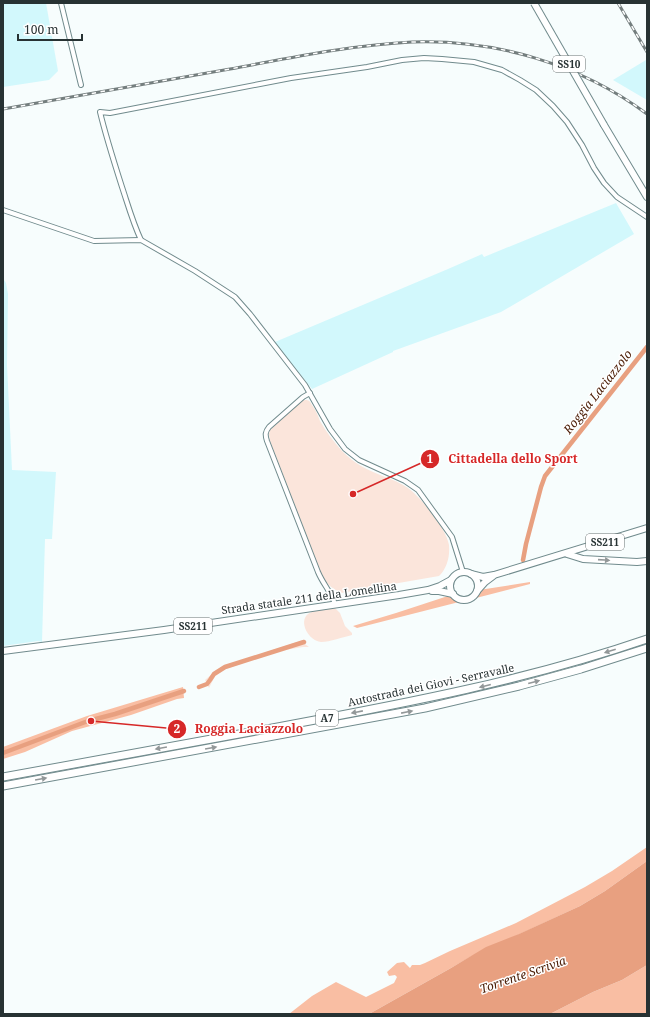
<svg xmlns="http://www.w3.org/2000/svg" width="650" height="1017" viewBox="0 0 650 1017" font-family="'Noto Serif',serif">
	<rect width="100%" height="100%" fill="#f7fdfd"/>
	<!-- built -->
	<g fill="#d2f8fc">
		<polygon points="3,3 46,3 58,71 49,80 3,87"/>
		<polygon points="646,60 647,62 647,100 613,80"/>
		<polygon points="616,203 634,234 501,312 393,351 393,352 312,389 275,342 448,269 480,255 482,254 484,257"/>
		<polygon points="3,278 6,283 8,294 7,365 12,470 56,472 52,539 45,539 42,642 38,641 3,646"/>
	</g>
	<!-- green -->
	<g fill="#fbe5db">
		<path d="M 305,400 C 309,400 310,401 312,405 C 316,410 318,416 320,421 C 326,432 334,442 342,451 C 348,457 354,462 361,466 C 376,475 393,478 408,488 C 421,497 447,530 449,545 C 450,557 447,568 439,576 L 341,593 C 331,587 326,585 321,573 L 270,441 L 269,434 L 270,430 L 301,401 Z"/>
		<path d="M 335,608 L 340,613 L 345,626 L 352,633 L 352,635 C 343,637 330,642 321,642 C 309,641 298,622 308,614 C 312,610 329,609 335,608 Z"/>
		<polygon points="303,640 305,644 309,647 303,647 279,651 223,670 215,676 209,688 205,680 213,673 221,667"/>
	</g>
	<!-- forest -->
	<g fill="#f9bea3">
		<polygon points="530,582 530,584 476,598 479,590"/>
		<polygon points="451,595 459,602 357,628 353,626 396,613"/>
		<polygon points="183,687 184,698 177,699 131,715 72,731 25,752 3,759 3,747 87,716"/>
		<polygon points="647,847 647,861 605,891 580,906 470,957 451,968 369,1014 289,1014 312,996 336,982 366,997 394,983 397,977 395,975 389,976 387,972 397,963 404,962 410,968 412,965 420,965 425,963 450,951 516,923 585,887 612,871"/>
		<polygon points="647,965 647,1014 550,1014 593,992 622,980"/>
	</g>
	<!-- water -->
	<polygon fill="#e8a080" points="647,861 647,965 622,980 593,992 550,1014 369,1014 451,968 486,947 519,934 580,906 605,891"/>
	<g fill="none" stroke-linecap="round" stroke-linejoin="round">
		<!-- canal -->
		<g stroke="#e8a080" stroke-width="4.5">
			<polyline points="523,560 526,544 541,487 545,476 647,347"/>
			<polyline points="199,687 207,684 210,680 214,674 225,667 304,642"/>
			<polyline points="3,753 88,721 115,714 184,691"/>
		</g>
		<defs>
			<g id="minor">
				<polyline points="61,3 81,85"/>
				<polyline points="3,210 94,241 141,240 195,271 235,297 250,314 305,385 330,429 345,449 359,460 405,481 418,490 452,537 463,572"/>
				<path d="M 141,240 C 133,223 128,205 122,187 C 114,162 106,137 100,112 L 110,113 L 291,78 L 367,67 L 402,60 L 424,58 L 442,59 L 474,62 L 502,70 L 520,80 L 536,90 L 553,106 L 567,122 L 582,145 L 594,168 L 604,183 L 617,197 L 647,217"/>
				<path d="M 310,393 L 303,397 L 269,427 C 265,432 265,435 267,441 L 318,572 C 323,584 331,592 335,604"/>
			</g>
			<g id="primary">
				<polyline points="604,125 647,197"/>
				<polyline points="567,554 583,559 637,562 647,561"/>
				<circle cx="464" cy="586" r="14"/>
				<polyline points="471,574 483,577 494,575 647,528"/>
				<polyline points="432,591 439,591 453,594"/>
				<polyline points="477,591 485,582 493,576"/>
				<polyline points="3,651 164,630 399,595 428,590 440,586 451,580"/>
			</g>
			<g id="motorway">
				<path d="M 3,777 C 96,760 190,743 283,726 C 407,703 528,680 647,639"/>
				<polyline points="3,786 425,708 519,686 581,669 647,648"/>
			</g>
		</defs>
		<!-- minor casing -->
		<use href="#minor" stroke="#718b8d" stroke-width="6"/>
		<!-- primary casing -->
		<use href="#primary" stroke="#718b8d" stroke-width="8"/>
		<!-- motorway casing -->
		<use href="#motorway" stroke="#718b8d" stroke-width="9"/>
		<!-- minor -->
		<use href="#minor" stroke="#fff" stroke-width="4"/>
		<!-- primary -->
		<use href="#primary" stroke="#fff" stroke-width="6"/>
		<!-- motorway -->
		<use href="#motorway" stroke="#fff" stroke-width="7"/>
		<defs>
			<g id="rail">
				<polyline points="618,3 647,52"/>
				<path d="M 3,109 C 79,96 154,82 230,69 C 290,58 351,45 412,42 C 495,39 580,64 647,114"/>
			</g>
		</defs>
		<!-- rail casing -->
		<use href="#rail" stroke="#747e7e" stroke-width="3"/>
		<!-- rail -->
		<use href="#rail" stroke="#fff" stroke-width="1.5" stroke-dasharray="4.5" stroke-linecap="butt"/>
		<defs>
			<polyline id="primary-bridge" points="534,3 604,125"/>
		</defs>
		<!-- primary-bridge casing -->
		<use href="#primary-bridge" stroke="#718b8d" stroke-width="8" stroke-linecap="butt"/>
		<!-- primary-bridge -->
		<use href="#primary-bridge" stroke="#fff" stroke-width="6"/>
	</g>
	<!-- one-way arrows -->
	<defs><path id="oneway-solid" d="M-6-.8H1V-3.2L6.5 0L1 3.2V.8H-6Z"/></defs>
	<g fill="#939899">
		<use href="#oneway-solid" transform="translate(604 560) rotate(4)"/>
		<use href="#oneway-solid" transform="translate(610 651) rotate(163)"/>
		<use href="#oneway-solid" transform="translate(534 682) rotate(-15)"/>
		<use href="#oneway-solid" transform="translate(485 686) rotate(166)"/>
		<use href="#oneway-solid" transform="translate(357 712) rotate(169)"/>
		<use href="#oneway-solid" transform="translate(407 712) rotate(-11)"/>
		<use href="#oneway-solid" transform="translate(161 748) rotate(170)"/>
		<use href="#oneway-solid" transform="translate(211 748) rotate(-10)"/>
		<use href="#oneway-solid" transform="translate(41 779) rotate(-10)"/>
	</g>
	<g text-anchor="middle" stroke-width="3" stroke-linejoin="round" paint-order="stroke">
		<!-- shield labels -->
		<g fill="#fff" stroke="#687070" stroke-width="1">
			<rect x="553" y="56" width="32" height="16" rx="3"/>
			<rect x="586" y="534" width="38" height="16" rx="3"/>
			<rect x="174" y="618" width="38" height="16" rx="3"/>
			<rect x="316" y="710" width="22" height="16" rx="3"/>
		</g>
		<g font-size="10" font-weight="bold" fill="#273233">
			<text x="569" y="68">SS10</text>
			<text x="605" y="546">SS211</text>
			<text x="193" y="630">SS211</text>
			<text x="327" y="722">A7</text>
		</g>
		<!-- street labels -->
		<g font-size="11" fill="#273233" stroke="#fff">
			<text transform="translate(309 598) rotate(-8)" y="4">Strada statale 211 della Lomellina</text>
			<text transform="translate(431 685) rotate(-12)" y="4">Autostrada dei Giovi - Serravalle</text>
		</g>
		<!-- water labels -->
		<g font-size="12" font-style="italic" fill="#4d2009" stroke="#fff">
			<text transform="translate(598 392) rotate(-52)" y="4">Roggia Laciazzolo</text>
			<text transform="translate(523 975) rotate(-19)" y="4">Torrente Scrivia</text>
		</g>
	</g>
	<!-- callouts -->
	<path fill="none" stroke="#d62828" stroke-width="1.5" d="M353 494L430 459M91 721L177 729"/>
	<g fill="#d62828" stroke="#fff" stroke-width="1.5">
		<circle cx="353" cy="494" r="4"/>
		<circle cx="91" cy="721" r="4"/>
		<circle cx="430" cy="459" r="10"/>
		<circle cx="177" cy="729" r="10"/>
	</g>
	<g font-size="12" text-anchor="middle" font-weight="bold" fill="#fff">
		<text x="430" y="463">1</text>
		<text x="177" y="733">2</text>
	</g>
	<g font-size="12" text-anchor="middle" font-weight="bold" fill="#d62828" stroke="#fff" stroke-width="3" stroke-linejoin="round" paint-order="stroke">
		<text x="513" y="463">Cittadella dello Sport</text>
		<text x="249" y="733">Roggia Laciazzolo</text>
	</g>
	<!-- border -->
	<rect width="650" height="1017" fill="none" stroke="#273233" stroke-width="8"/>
	<!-- scale -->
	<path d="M18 34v6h64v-6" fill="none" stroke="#273233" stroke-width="2"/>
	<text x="24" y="34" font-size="12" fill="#273233" stroke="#ffffff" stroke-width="3" paint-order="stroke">100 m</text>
</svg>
